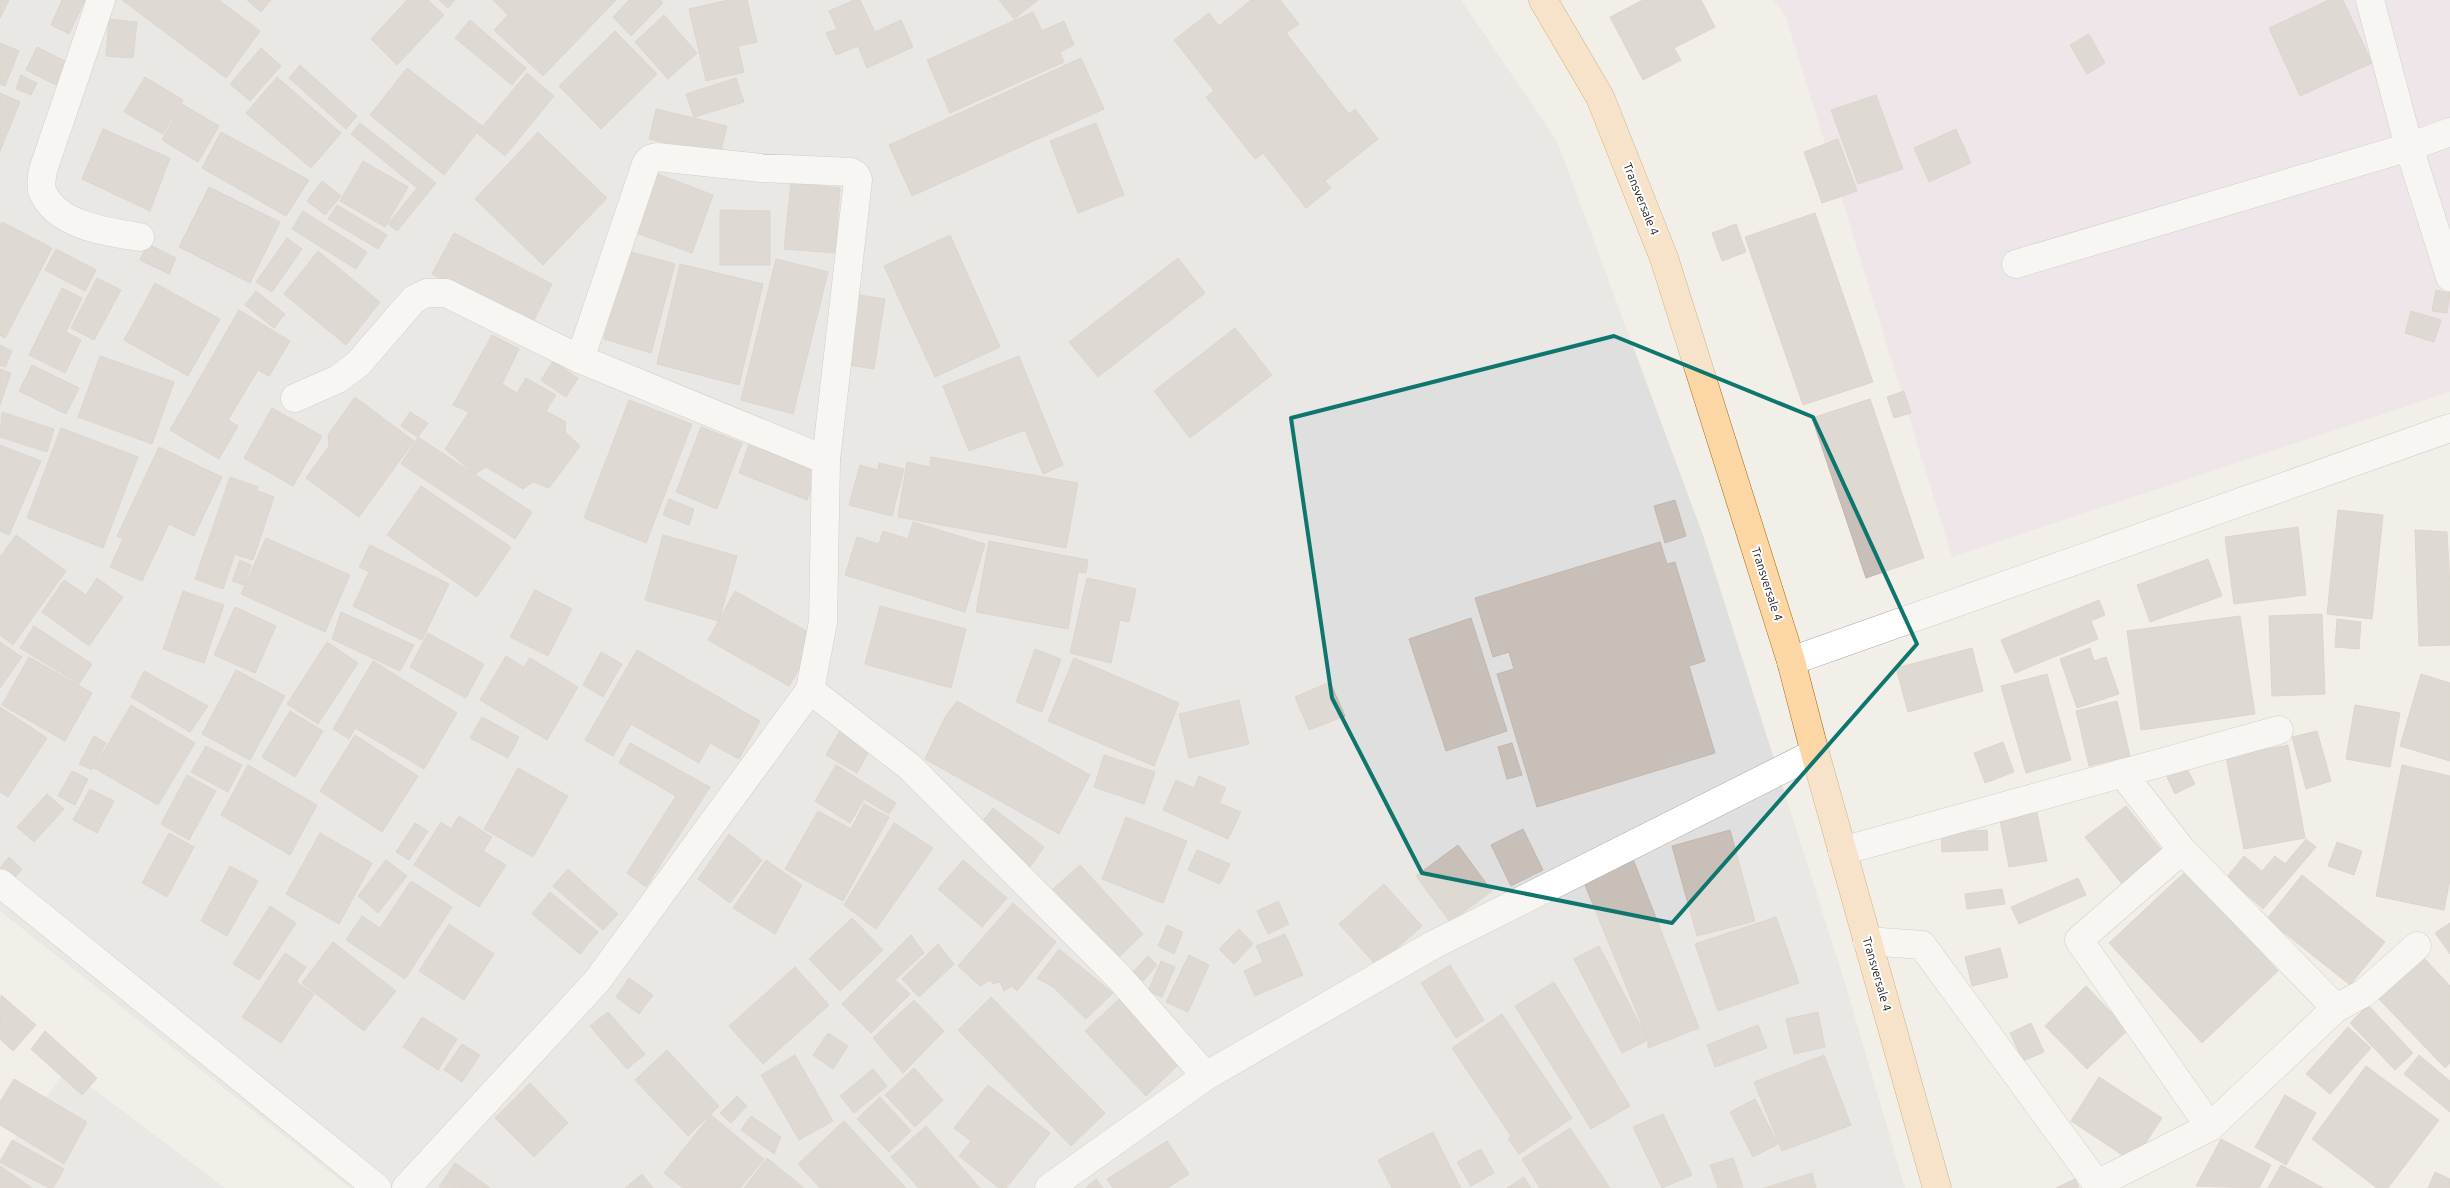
<svg xmlns="http://www.w3.org/2000/svg" width="2450" height="1188" viewBox="0 0 2450 1188" font-family="Ubuntu,sans-serif">
	<rect width="100%" height="100%" fill="#f2efe9"/>
	<!-- residential -->
	<g fill="#e0dfdf">
		<polygon points="0,0 1461,0 1557,141 1704,538 1844,980 1905,1188 350,1188 0,911"/>
		<polygon points="67,1069 225,1188 0,1188 0,1158"/>
	</g>
	<!-- industrial -->
	<polygon fill="#ebdbe8" points="1773,0 2450,0 2450,392 1952,557 1786,17"/>
	<!-- building -->
	<g fill="#c7bfb8" stroke="#c4b6ab">
		<polygon points="0,0 9,0 0,18"/>
		<polygon points="62,0 85,0 69,34 51,25"/>
		<polygon points="122,0 219,0 260,31 226,78"/>
		<polygon points="247,0 271,0 261,12"/>
		<polygon points="407,0 428,0 444,15 397,65 371,39"/>
		<polygon points="439,0 455,0 448,8"/>
		<polygon points="493,0 616,0 543,76 494,30 508,15"/>
		<polygon points="629,0 660,0 663,3 631,36 613,17"/>
		<polygon points="728,0 747,0 757,42 738,46 744,72 706,81 689,9"/>
		<polygon points="854,0 860,0 875,32 901,20 913,47 867,68 858,46 836,55 826,33 837,29 829,11"/>
		<polygon points="999,0 1038,0 1014,19"/>
		<polygon points="1251,0 1280,0 1299,24 1286,33 1349,114 1355,109 1378,139 1325,181 1331,188 1306,208 1263,153 1255,159 1206,97 1214,91 1174,40 1209,13 1219,26"/>
		<polygon points="1643,0 1701,0 1715,27 1674,48 1681,60 1643,80 1610,17"/>
		<polygon points="2329,0 2343,0 2372,63 2300,96 2269,28"/>
		<polygon points="1033,12 1042,31 1064,21 1074,45 1060,52 1064,62 950,113 927,60"/>
		<polygon points="664,15 697,53 668,79 635,42"/>
		<polygon points="109,19 137,22 133,58 106,56"/>
		<polygon points="470,20 526,68 512,85 455,38"/>
		<polygon points="615,31 657,74 601,129 559,86"/>
		<polygon points="2089,34 2105,63 2087,74 2070,45"/>
		<polygon points="0,43 19,51 5,86 0,84"/>
		<polygon points="37,47 67,62 56,85 26,70"/>
		<polygon points="261,48 281,66 250,101 230,84"/>
		<polygon points="1081,58 1104,109 912,196 889,145"/>
		<polygon points="300,65 357,116 346,129 289,78"/>
		<polygon points="407,68 482,126 444,175 370,115"/>
		<polygon points="527,73 554,96 505,156 477,133"/>
		<polygon points="21,75 37,83 31,95 16,89"/>
		<polygon points="145,77 183,100 163,134 124,112"/>
		<polygon points="277,77 341,133 311,168 246,113"/>
		<polygon points="736,78 744,102 694,117 686,94"/>
		<polygon points="0,93 20,102 0,151"/>
		<polygon points="1876,95 1903,169 1858,184 1831,110"/>
		<polygon points="182,104 219,126 198,162 162,140"/>
		<polygon points="656,109 727,126 720,155 649,139"/>
		<polygon points="360,123 436,183 397,231 388,224 417,188 351,134"/>
		<polygon points="1096,123 1124,195 1078,213 1050,141"/>
		<polygon points="103,129 170,158 150,211 82,179"/>
		<polygon points="1956,129 1971,163 1929,182 1914,148"/>
		<polygon points="221,132 309,180 286,216 202,168"/>
		<polygon points="538,132 607,198 543,265 475,199"/>
		<polygon points="1838,139 1857,191 1822,203 1804,152"/>
		<polygon points="363,161 408,187 385,227 340,201"/>
		<polygon points="655,173 713,195 692,253 633,232"/>
		<polygon points="322,181 341,196 325,215 307,201"/>
		<polygon points="791,183 840,188 835,253 784,249"/>
		<polygon points="209,187 280,222 250,283 179,247"/>
		<polygon points="337,205 387,235 378,249 328,219"/>
		<polygon points="720,210 770,211 770,265 720,265"/>
		<polygon points="303,211 367,252 356,269 292,229"/>
		<polygon points="1815,213 1873,382 1803,405 1745,237"/>
		<polygon points="2,222 52,248 5,338 0,335 0,225"/>
		<polygon points="1736,224 1746,252 1722,261 1712,233"/>
		<polygon points="454,233 552,284 531,326 432,274"/>
		<polygon points="950,235 1000,347 935,377 884,266"/>
		<polygon points="287,238 302,249 272,292 256,282"/>
		<polygon points="148,244 176,258 169,274 140,260"/>
		<polygon points="56,249 96,270 85,291 45,270"/>
		<polygon points="318,251 380,302 346,345 284,294"/>
		<polygon points="628,251 675,264 651,353 604,339"/>
		<polygon points="1178,258 1205,293 1098,377 1069,342"/>
		<polygon points="776,259 828,272 793,414 741,400"/>
		<polygon points="680,264 763,284 739,385 657,364"/>
		<polygon points="97,278 121,290 94,340 71,328"/>
		<polygon points="155,283 220,319 188,376 124,340"/>
		<polygon points="62,288 82,298 66,332 81,340 65,373 29,355"/>
		<polygon points="2436,290 2450,293 2447,313 2432,311"/>
		<polygon points="256,291 285,314 274,328 245,305"/>
		<polygon points="853,294 885,299 874,369 842,364"/>
		<polygon points="239,310 290,341 269,376 258,370 228,420 238,426 219,459 170,430"/>
		<polygon points="2411,311 2441,320 2434,342 2405,333"/>
		<polygon points="1235,328 1272,375 1190,438 1154,391"/>
		<polygon points="492,335 519,349 502,384 517,393 526,378 556,395 546,411 566,422 565,432 580,446 549,488 533,482 523,489 486,467 475,474 445,449 469,412 453,405"/>
		<polygon points="0,345 12,351 5,367 0,365"/>
		<polygon points="100,356 174,382 152,444 78,417"/>
		<polygon points="1019,356 1063,465 1043,474 1025,430 969,451 943,386"/>
		<polygon points="553,361 578,378 566,397 541,380"/>
		<polygon points="32,365 79,388 66,414 19,391"/>
		<polygon points="0,369 11,373 0,405"/>
		<polygon points="1904,391 1911,413 1894,418 1887,397"/>
		<polygon points="355,397 414,441 359,517 306,478 329,446 328,435"/>
		<polygon points="1870,399 1924,558 1866,578 1812,418"/>
		<polygon points="629,400 692,424 646,543 584,518"/>
		<polygon points="272,408 322,436 293,486 244,458"/>
		<polygon points="2,412 54,429 47,452 0,437"/>
		<polygon points="410,412 428,423 418,437 401,426"/>
		<polygon points="701,427 742,443 717,509 676,492"/>
		<polygon points="61,428 138,457 103,548 27,518"/>
		<polygon points="418,437 532,512 515,539 401,464"/>
		<polygon points="750,441 819,468 807,500 739,473"/>
		<polygon points="0,445 41,461 9,535 0,531"/>
		<polygon points="159,447 222,477 194,536 169,524 142,581 110,567 123,539 117,536"/>
		<polygon points="931,457 1078,483 1066,548 898,517 907,462 930,467"/>
		<polygon points="879,463 904,469 892,516 849,505 860,465 878,470"/>
		<polygon points="230,477 258,487 223,589 195,579"/>
		<polygon points="421,486 511,547 477,597 387,535"/>
		<polygon points="258,491 274,497 253,560 236,555"/>
		<polygon points="669,499 694,509 689,525 663,515"/>
		<polygon points="1675,500 1686,536 1665,543 1654,506"/>
		<polygon points="2338,510 2383,515 2372,619 2327,614"/>
		<polygon points="913,522 985,544 965,612 845,575 857,537 879,544 883,531 908,539"/>
		<polygon points="2298,527 2306,595 2234,604 2225,537"/>
		<polygon points="2415,530 2447,532 2450,585 2450,645 2419,646"/>
		<polygon points="16,535 66,571 13,645 0,635 0,557"/>
		<polygon points="663,535 737,556 719,621 645,600"/>
		<polygon points="266,538 350,575 325,632 241,594"/>
		<polygon points="989,541 1088,560 1086,573 1078,572 1068,629 976,612"/>
		<polygon points="1660,542 1667,564 1675,562 1705,661 1689,666 1715,753 1537,807 1497,674 1514,669 1509,652 1493,657 1475,598"/>
		<polygon points="370,545 449,584 422,640 353,606 369,572 359,567"/>
		<polygon points="2208,559 2222,596 2150,622 2137,585"/>
		<polygon points="240,560 251,565 244,585 232,581"/>
		<polygon points="97,578 123,597 89,646 42,612 64,580 86,595"/>
		<polygon points="1087,578 1136,589 1129,622 1120,620 1111,663 1070,653"/>
		<polygon points="535,590 572,609 548,656 510,637"/>
		<polygon points="183,591 224,605 204,663 163,649"/>
		<polygon points="735,591 817,637 789,686 708,640"/>
		<polygon points="2099,600 2105,615 2091,621 2098,639 2015,673 2001,640"/>
		<polygon points="880,606 966,629 951,688 865,664"/>
		<polygon points="235,607 276,626 255,673 214,655"/>
		<polygon points="341,612 414,645 400,671 332,639"/>
		<polygon points="2322,614 2325,694 2272,696 2269,616"/>
		<polygon points="2240,616 2255,714 2141,730 2127,631"/>
		<polygon points="1471,618 1507,731 1446,751 1409,639"/>
		<polygon points="2337,619 2361,622 2359,649 2335,647"/>
		<polygon points="34,626 92,664 79,684 20,648"/>
		<polygon points="428,633 484,664 466,698 410,667"/>
		<polygon points="0,642 22,657 0,688"/>
		<polygon points="327,642 358,663 318,724 287,704"/>
		<polygon points="1972,648 1983,691 1908,712 1896,668"/>
		<polygon points="2090,648 2094,661 2106,657 2119,694 2077,708 2060,659"/>
		<polygon points="1035,649 1061,659 1042,712 1016,702"/>
		<polygon points="637,650 760,721 739,759 710,743 699,763 631,724 613,756 585,740"/>
		<polygon points="601,652 622,664 603,697 583,685"/>
		<polygon points="506,656 524,667 530,658 578,687 547,740 480,700"/>
		<polygon points="29,657 92,693 65,741 2,705"/>
		<polygon points="1074,658 1179,703 1154,766 1048,721"/>
		<polygon points="373,661 457,713 424,769 355,728 349,739 333,729"/>
		<polygon points="236,670 285,696 250,760 202,734"/>
		<polygon points="144,671 208,706 190,732 131,697"/>
		<polygon points="2047,674 2071,760 2026,773 2001,686"/>
		<polygon points="2421,674 2450,683 2450,761 2400,746"/>
		<polygon points="1330,682 1345,716 1309,730 1295,697"/>
		<polygon points="1239,700 1249,744 1189,758 1179,714"/>
		<polygon points="957,701 1090,775 1059,834 925,759 945,717"/>
		<polygon points="2117,701 2130,756 2089,766 2076,711"/>
		<polygon points="131,705 195,743 158,805 94,768"/>
		<polygon points="2355,705 2400,713 2390,767 2346,759"/>
		<polygon points="0,707 47,738 8,797 0,792"/>
		<polygon points="290,711 323,731 295,777 262,757"/>
		<polygon points="482,717 519,737 508,758 470,738"/>
		<polygon points="840,731 871,748 857,773 826,755"/>
		<polygon points="2317,731 2331,781 2306,789 2292,737"/>
		<polygon points="355,735 418,776 382,832 320,791"/>
		<polygon points="94,736 106,743 92,770 79,764"/>
		<polygon points="2003,742 2014,772 1985,783 1974,753"/>
		<polygon points="630,743 710,787 646,887 627,873 676,796 619,763"/>
		<polygon points="1512,743 1522,775 1507,779 1498,747"/>
		<polygon points="2288,745 2305,838 2244,849 2226,757"/>
		<polygon points="206,746 242,765 228,792 191,772"/>
		<polygon points="1104,755 1155,772 1144,804 1094,787"/>
		<polygon points="248,765 317,805 290,855 221,815"/>
		<polygon points="836,765 896,803 889,814 864,799 850,823 815,801"/>
		<polygon points="2402,765 2450,776 2450,879 2444,910 2376,896"/>
		<polygon points="2186,767 2195,784 2175,794 2167,777"/>
		<polygon points="518,768 568,796 533,857 484,829"/>
		<polygon points="72,771 88,779 75,805 58,796"/>
		<polygon points="187,775 216,791 189,840 161,824"/>
		<polygon points="1199,776 1226,788 1219,803 1241,812 1228,839 1163,810 1176,780 1194,788"/>
		<polygon points="90,789 114,801 97,833 73,820"/>
		<polygon points="47,794 64,809 34,842 17,827"/>
		<polygon points="864,804 889,817 843,901 785,869 818,811 851,829"/>
		<polygon points="2126,806 2163,852 2122,884 2085,837"/>
		<polygon points="993,808 1044,847 1030,867 978,827"/>
		<polygon points="2036,808 2047,861 2009,867 1999,815"/>
		<polygon points="459,816 492,837 483,851 506,865 479,907 414,865 441,822 451,829"/>
		<polygon points="1126,817 1187,841 1163,903 1102,879"/>
		<polygon points="415,823 428,831 409,860 396,852"/>
		<polygon points="894,823 933,848 876,929 844,905"/>
		<polygon points="1523,829 1543,870 1511,886 1491,845"/>
		<polygon points="1730,830 1755,921 1697,936 1672,846"/>
		<polygon points="1987,830 1988,850 1942,852 1941,833"/>
		<polygon points="169,833 194,847 167,897 142,883"/>
		<polygon points="320,833 372,863 339,924 286,894"/>
		<polygon points="729,834 762,860 730,903 698,879"/>
		<polygon points="2306,839 2316,847 2263,909 2227,877 2244,856 2262,871 2275,856 2285,864"/>
		<polygon points="2337,842 2362,851 2354,875 2328,866"/>
		<polygon points="1458,845 1492,891 1450,922 1416,876"/>
		<polygon points="1197,850 1230,864 1220,884 1188,870"/>
		<polygon points="9,857 22,869 9,884 0,875 0,868"/>
		<polygon points="1633,859 1699,1028 1648,1048 1648,1040 1583,880"/>
		<polygon points="386,860 407,876 378,913 358,896"/>
		<polygon points="766,860 802,885 775,934 733,908"/>
		<polygon points="963,860 1007,898 982,927 938,889"/>
		<polygon points="1080,865 1143,934 1117,959 1053,889"/>
		<polygon points="230,866 258,881 227,936 201,921"/>
		<polygon points="568,869 618,914 603,930 553,886"/>
		<polygon points="2186,871 2278,971 2202,1043 2109,943"/>
		<polygon points="2302,875 2385,942 2350,985 2267,919"/>
		<polygon points="2078,878 2086,895 2019,924 2011,907"/>
		<polygon points="411,881 452,907 405,979 346,940 362,916 380,928"/>
		<polygon points="1384,884 1422,926 1377,966 1339,924"/>
		<polygon points="2002,889 2005,904 1967,909 1965,894"/>
		<polygon points="550,892 598,932 580,954 532,914"/>
		<polygon points="1278,901 1289,924 1268,934 1257,911"/>
		<polygon points="1013,903 1056,942 1017,991 1012,986 1004,991 1000,982 993,984 990,980 980,986 958,966"/>
		<polygon points="270,906 296,923 259,980 233,964"/>
		<polygon points="1776,917 1799,983 1718,1011 1695,944"/>
		<polygon points="852,918 883,950 840,991 809,959"/>
		<polygon points="2450,923 2450,954 2435,933"/>
		<polygon points="449,924 494,954 464,1000 419,971"/>
		<polygon points="1167,925 1183,932 1174,954 1158,946"/>
		<polygon points="1239,929 1253,944 1234,964 1219,949"/>
		<polygon points="1285,934 1303,975 1255,996 1244,971 1263,962 1256,946"/>
		<polygon points="911,935 924,953 895,980 910,994 871,1033 842,1004"/>
		<polygon points="333,942 396,991 364,1031 302,983"/>
		<polygon points="938,944 954,964 919,997 902,979"/>
		<polygon points="1599,946 1648,1040 1622,1053 1574,959"/>
		<polygon points="2000,948 2008,977 1972,986 1965,957"/>
		<polygon points="1059,949 1113,993 1086,1019 1053,987 1037,978"/>
		<polygon points="285,953 306,967 296,982 314,994 281,1043 242,1017"/>
		<polygon points="1189,955 1209,965 1188,1012 1166,1002"/>
		<polygon points="1148,956 1157,965 1143,981 1133,972"/>
		<polygon points="2423,957 2450,986 2450,1063 2445,1068 2379,999"/>
		<polygon points="1161,961 1175,967 1162,997 1148,991"/>
		<polygon points="1450,965 1484,1020 1456,1038 1421,983"/>
		<polygon points="795,967 829,1005 763,1064 729,1026"/>
		<polygon points="629,978 653,995 639,1014 616,997"/>
		<polygon points="1554,982 1630,1106 1591,1129 1515,1006"/>
		<polygon points="2086,986 2128,1030 2087,1069 2045,1026"/>
		<polygon points="1,995 36,1025 13,1051 0,1039"/>
		<polygon points="991,997 1105,1113 1071,1146 958,1030"/>
		<polygon points="1119,999 1180,1063 1146,1096 1085,1031"/>
		<polygon points="914,1000 944,1031 903,1073 873,1038"/>
		<polygon points="2368,1005 2413,1053 2395,1070 2350,1023"/>
		<polygon points="608,1012 645,1054 627,1069 590,1026"/>
		<polygon points="1818,1012 1825,1047 1794,1054 1786,1019"/>
		<polygon points="1502,1014 1572,1118 1519,1154 1508,1139 1511,1136 1452,1048"/>
		<polygon points="422,1017 457,1039 438,1070 403,1047"/>
		<polygon points="2031,1023 2044,1052 2023,1061 2010,1033"/>
		<polygon points="1758,1025 1767,1048 1715,1067 1707,1045"/>
		<polygon points="2348,1027 2371,1048 2330,1094 2306,1074"/>
		<polygon points="45,1031 97,1078 82,1095 31,1049"/>
		<polygon points="828,1033 848,1046 833,1069 813,1055"/>
		<polygon points="462,1044 480,1055 462,1082 444,1070"/>
		<polygon points="667,1050 719,1106 688,1136 635,1080"/>
		<polygon points="795,1055 833,1121 799,1140 761,1075"/>
		<polygon points="1824,1055 1851,1125 1782,1151 1754,1082"/>
		<polygon points="2419,1055 2450,1081 2450,1112 2404,1074"/>
		<polygon points="2366,1066 2439,1120 2388,1188 2377,1188 2312,1139"/>
		<polygon points="914,1068 943,1100 915,1127 885,1095"/>
		<polygon points="873,1069 887,1086 854,1113 840,1096"/>
		<polygon points="2099,1077 2162,1118 2133,1162 2071,1121"/>
		<polygon points="14,1079 87,1122 64,1164 0,1125 0,1102"/>
		<polygon points="530,1083 568,1123 534,1157 495,1118"/>
		<polygon points="988,1085 1050,1133 1006,1188 999,1188 959,1156 971,1141 954,1128"/>
		<polygon points="2285,1095 2316,1113 2286,1165 2255,1147"/>
		<polygon points="737,1096 747,1106 731,1123 720,1113"/>
		<polygon points="880,1097 911,1131 889,1152 857,1119"/>
		<polygon points="1755,1099 1778,1144 1753,1157 1730,1112"/>
		<polygon points="1663,1114 1692,1175 1662,1188 1633,1127"/>
		<polygon points="711,1115 764,1159 740,1188 683,1188 664,1173"/>
		<polygon points="751,1116 781,1137 774,1154 741,1130"/>
		<polygon points="844,1121 906,1188 820,1188 798,1164"/>
		<polygon points="926,1126 980,1188 919,1188 891,1157"/>
		<polygon points="1570,1128 1610,1188 1540,1188 1522,1159"/>
		<polygon points="1433,1132 1461,1188 1392,1188 1378,1160"/>
		<polygon points="2221,1139 2271,1165 2259,1188 2196,1186"/>
		<polygon points="12,1140 64,1169 53,1188 49,1188 0,1162"/>
		<polygon points="1167,1141 1189,1174 1167,1188 1113,1188 1107,1179"/>
		<polygon points="1481,1149 1494,1173 1471,1186 1457,1162"/>
		<polygon points="767,1158 804,1188 744,1188"/>
		<polygon points="1733,1158 1743,1187 1718,1188 1710,1165"/>
		<polygon points="455,1163 489,1187 489,1188 439,1187"/>
		<polygon points="2281,1165 2323,1188 2268,1188"/>
		<polygon points="0,1166 32,1188 0,1188"/>
		<polygon points="2435,1172 2450,1179 2450,1188 2428,1188"/>
		<polygon points="1812,1173 1816,1188 1764,1188"/>
		<polygon points="642,1174 653,1188 625,1188"/>
		<polygon points="1524,1177 1531,1188 1507,1188"/>
		<polygon points="1096,1179 1103,1188 1086,1188"/>
		<polygon points="2075,1179 2079,1188 2056,1188"/>
	</g>
	<g fill="none" stroke-linecap="round" stroke-linejoin="round">
		<defs>
			<g id="minor">
				<path d="M 101,0 L 43,170 C 42,176 40,187 43,193 C 58,226 108,232 140,237"/>
				<polyline points="2370,0 2409,147 2450,277"/>
				<polyline points="2016,264 2409,147 2450,132"/>
				<polyline points="580,359 646,164 650,159 657,157 761,168 851,172 856,175 858,180 826,460"/>
				<polyline points="295,398 338,379 358,364 414,299 427,293 446,293 580,359 826,460 823,622 810,690 597,981 406,1188"/>
				<polyline points="1791,661 2450,428"/>
				<polyline points="810,690 910,767 1118,976 1206,1076"/>
				<polyline points="2122,773 2182,850"/>
				<polyline points="1842,851 2279,730"/>
				<polyline points="0,883 377,1188"/>
				<polyline points="1867,941 1922,945 2097,1184 2106,1188"/>
				<polyline points="2210,1127 2079,940 2182,850 2336,1008"/>
				<polyline points="2097,1184 2210,1127 2336,1008 2364,993 2417,946"/>
				<polyline points="1049,1188 1206,1076 1433,945 1815,753"/>
			</g>
			<polyline id="major" points="1543,0 1600,97 1664,258 1791,661 1815,753 1937,1188"/>
		</defs>
		<!-- minor casing -->
		<use href="#minor" stroke="#a9a9a9" stroke-width="29"/>
		<!-- major casing -->
		<use href="#major" stroke="#a06b00" stroke-width="29"/>
		<!-- minor -->
		<use href="#minor" stroke="#fff" stroke-width="28"/>
		<!-- major -->
		<use href="#major" stroke="#fcd6a4" stroke-width="28"/>
	</g>
	<!-- marked area -->
	<path d="M0 0H2450V1188H0ZM 1614,336 L 1813,417 L 1917,644 L 1672,923 L 1422,873 L 1332,698 L 1291,418 Z" fill="#f2efe9" fill-opacity=".55" fill-rule="evenodd"/>
	<path fill="none" stroke="#0f766e" stroke-width="4" stroke-linejoin="round" d="M 1614,336 L 1813,417 L 1917,644 L 1672,923 L 1422,873 L 1332,698 L 1291,418 Z"/>
	<g text-anchor="middle" stroke-width="4" stroke-linejoin="round" paint-order="stroke">
		<!-- street labels -->
		<g font-size="12" fill="#222" stroke="#fff">
			<text transform="translate(1641 199) rotate(68)" y="4">Transversale 4</text>
			<text transform="translate(1767 584) rotate(72)" y="4">Transversale 4</text>
			<text transform="translate(1877 974) rotate(74)" y="4">Transversale 4</text>
		</g>
	</g>
</svg>
